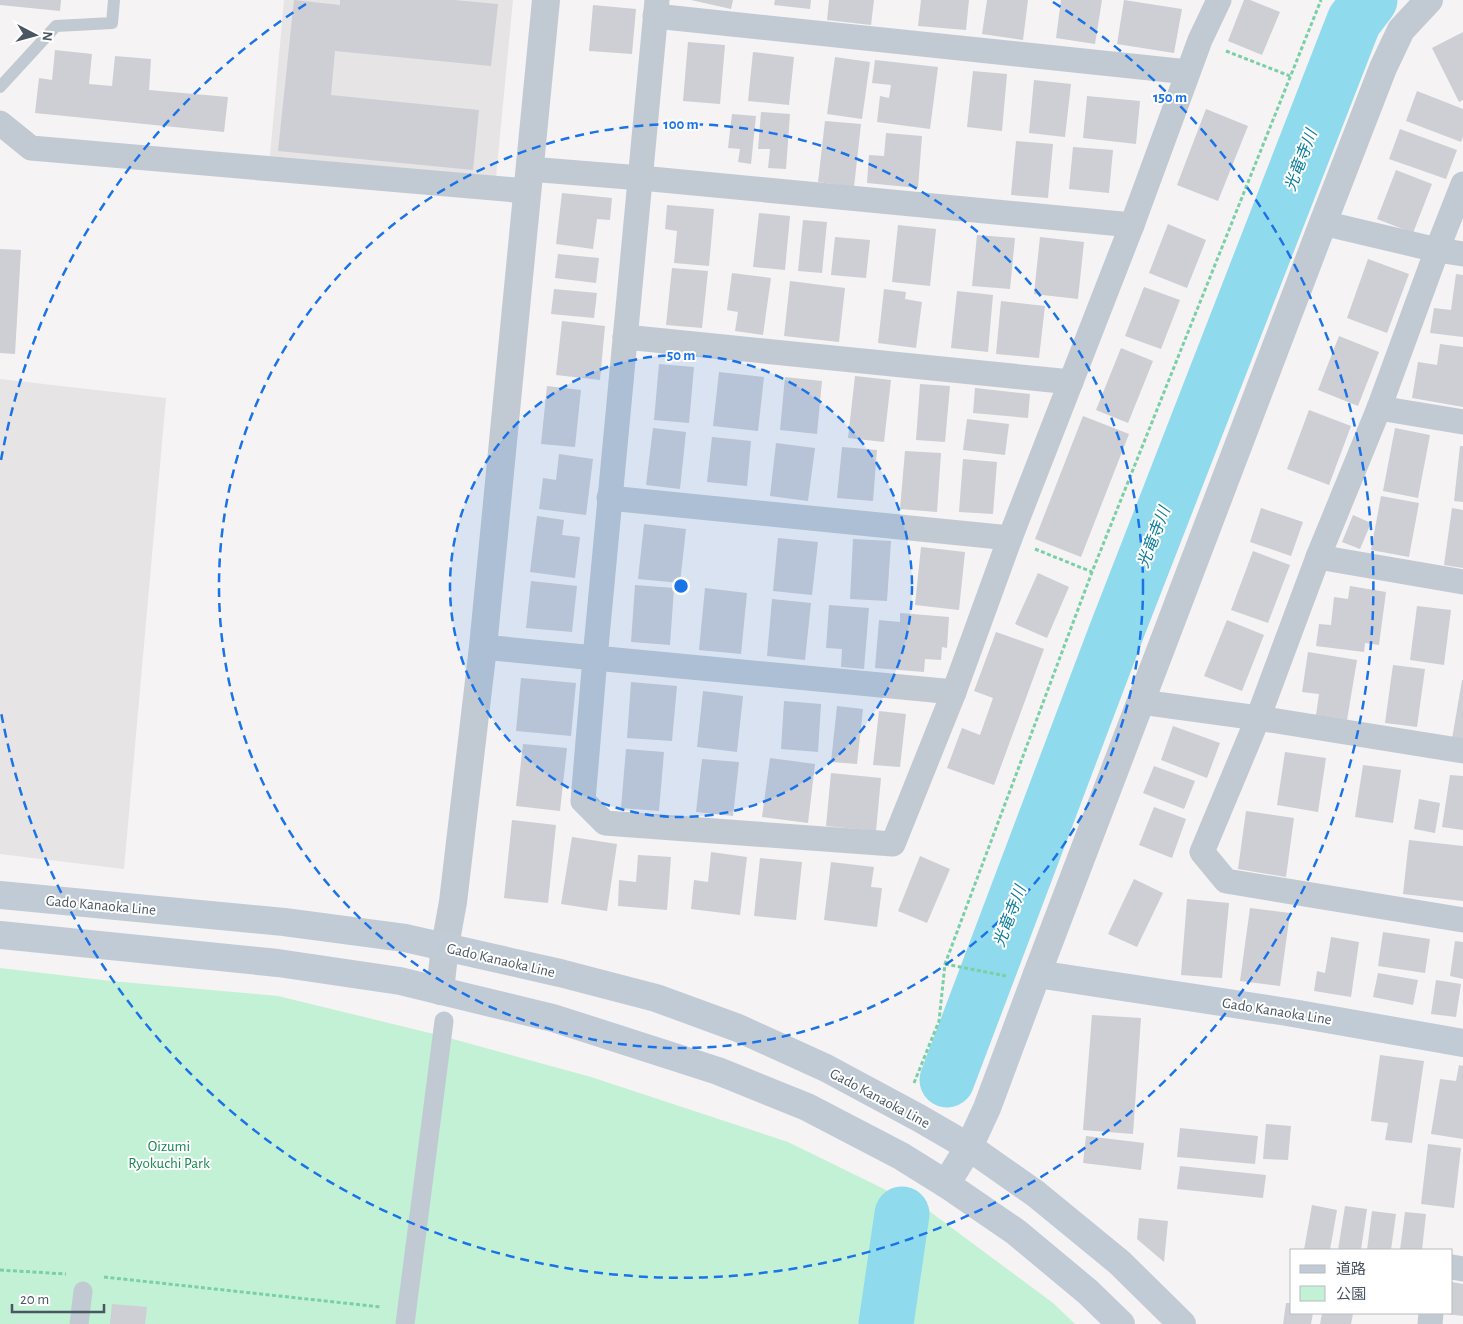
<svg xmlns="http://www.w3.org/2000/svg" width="1463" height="1324" viewBox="0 0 1463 1324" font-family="'Alegreya Sans','Noto Sans JP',sans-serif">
	<rect width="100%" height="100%" fill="#f5f3f3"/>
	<!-- education -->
	<g fill="#e6e4e5">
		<polygon points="284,0 513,0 496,177 270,156"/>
		<polygon points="0,379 166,398 124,869 0,854"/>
	</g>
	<!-- green -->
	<polygon fill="#c3f1d5" points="0,968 111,981 278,996 442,1036 591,1077 788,1142 929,1211 1053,1303 1075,1324 0,1324"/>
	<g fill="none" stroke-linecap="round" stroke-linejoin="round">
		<!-- river -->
		<g stroke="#90daee" stroke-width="55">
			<polyline points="947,1080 1114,638 1354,21 1370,0"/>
			<polyline points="886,1324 902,1214"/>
		</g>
	</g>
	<!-- building -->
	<g fill="#cdcfd5">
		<polygon points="0,0 61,0 60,11 0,5"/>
		<polygon points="294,0 340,5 340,0 454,0 498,4 491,66 335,51 331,95 479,110 473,170 278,151"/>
		<polygon points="691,0 733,0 731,9"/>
		<polygon points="775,0 811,0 810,9 774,5"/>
		<polygon points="829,0 874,0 871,25 827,20"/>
		<polygon points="921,0 969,0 966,30 918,26"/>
		<polygon points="987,0 1028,0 1023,40 982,34"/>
		<polygon points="1061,0 1102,0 1095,44 1056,38"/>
		<polygon points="1124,0 1182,9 1174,53 1117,44"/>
		<polygon points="1244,0 1250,0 1280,12 1262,55 1228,41"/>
		<polygon points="593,5 636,9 632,54 589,51"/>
		<polygon points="1463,32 1463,100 1459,102 1432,48"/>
		<polygon points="688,42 725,45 720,104 683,101"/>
		<polygon points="55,50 92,54 89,84 112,86 115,56 151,59 149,90 228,97 224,132 35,113 39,78 52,80"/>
		<polygon points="753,52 794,57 789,105 748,101"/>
		<polygon points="835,57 870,62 862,119 827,114"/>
		<polygon points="875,60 938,67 930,129 877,122 880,96 889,98 891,85 872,83"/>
		<polygon points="973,71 1007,74 1002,131 967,127"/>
		<polygon points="1034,80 1071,84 1065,137 1029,133"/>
		<polygon points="1417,91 1463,109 1463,137 1461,142 1406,121"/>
		<polygon points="1087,96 1140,101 1136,144 1083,138"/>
		<polygon points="1206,109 1248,126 1218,201 1177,185"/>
		<polygon points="761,112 790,114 786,169 768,168 770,149 758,149"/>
		<polygon points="732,114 756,116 751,164 738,162 740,149 728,148"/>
		<polygon points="825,121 861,124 854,187 818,182"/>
		<polygon points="1400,129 1457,150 1446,179 1389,159"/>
		<polygon points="886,133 922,136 918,188 867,183 869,155 884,156"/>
		<polygon points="1016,141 1053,144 1048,198 1011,195"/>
		<polygon points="1073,147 1113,150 1109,193 1069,189"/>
		<polygon points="1396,170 1432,184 1413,233 1377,219"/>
		<polygon points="562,193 612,198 610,220 597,219 593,249 556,244"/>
		<polygon points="667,205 714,209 709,266 674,263 677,231 665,229"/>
		<polygon points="759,213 790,216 785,270 753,267"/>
		<polygon points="803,220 827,222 822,273 798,271"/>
		<polygon points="1168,224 1206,240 1187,288 1149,273"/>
		<polygon points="898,225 936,229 930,286 892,282"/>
		<polygon points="977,235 1015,238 1010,289 972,286"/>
		<polygon points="835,237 870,240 866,278 831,275"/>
		<polygon points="1040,237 1084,242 1078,299 1034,294"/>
		<polygon points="0,249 21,250 15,354 0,353"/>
		<polygon points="558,254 599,258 596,283 555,278"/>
		<polygon points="1368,259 1409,274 1387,333 1347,318"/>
		<polygon points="672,268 708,271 702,328 666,325"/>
		<polygon points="732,273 771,278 763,335 735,331 738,312 727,310"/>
		<polygon points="1456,274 1463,275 1463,337 1430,333 1434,308 1451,310"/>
		<polygon points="790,281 845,288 839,342 784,336"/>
		<polygon points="1144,287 1180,300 1161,349 1125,336"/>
		<polygon points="554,289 597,293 594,318 551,314"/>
		<polygon points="884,289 906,292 905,299 922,302 916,348 878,343"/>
		<polygon points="957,291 993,295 988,352 951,348"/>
		<polygon points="1001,301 1045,306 1039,358 996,354"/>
		<polygon points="562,321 605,326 600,380 556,375"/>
		<polygon points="1339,336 1379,352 1358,406 1318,390"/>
		<polygon points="1440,344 1463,347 1463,407 1412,398 1418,362 1437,365"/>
		<polygon points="1121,348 1153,361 1128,423 1096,410"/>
		<polygon points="659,364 694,367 689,423 654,420"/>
		<polygon points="719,372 764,377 758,431 713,426"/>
		<polygon points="855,376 891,380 884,442 848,438"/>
		<polygon points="785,377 822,381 817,434 780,430"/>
		<polygon points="920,384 950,386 945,442 916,440"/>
		<polygon points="547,386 581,390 575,447 541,444"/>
		<polygon points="975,388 1030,394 1028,418 973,413"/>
		<polygon points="1309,410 1351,426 1329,485 1287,469"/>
		<polygon points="1083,416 1129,434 1081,557 1035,539"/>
		<polygon points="967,419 1009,424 1005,455 963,450"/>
		<polygon points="653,428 686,432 680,489 646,485"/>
		<polygon points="1395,428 1430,435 1418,498 1383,491"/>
		<polygon points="712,437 751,441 747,486 707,482"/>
		<polygon points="776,443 815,448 808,501 770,496"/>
		<polygon points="1460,446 1463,446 1463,502 1454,501"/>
		<polygon points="842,447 877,450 873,501 837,498"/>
		<polygon points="905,451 941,453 937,512 900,509"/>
		<polygon points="559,454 593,459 586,515 539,509 543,478 556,480"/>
		<polygon points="963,459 997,462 993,514 959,512"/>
		<polygon points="1381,496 1419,503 1409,557 1371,550"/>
		<polygon points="1261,508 1303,522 1291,556 1250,542"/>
		<polygon points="1452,508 1463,510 1463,568 1444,565"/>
		<polygon points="1353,515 1371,523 1360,549 1342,542"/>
		<polygon points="537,516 564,520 562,535 580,537 575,578 530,572"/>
		<polygon points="644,524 686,529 680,583 638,579"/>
		<polygon points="778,538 818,542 812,595 773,591"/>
		<polygon points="853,539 891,541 887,601 850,599"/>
		<polygon points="921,547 965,552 959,610 915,605"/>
		<polygon points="1253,551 1290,565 1268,623 1231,610"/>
		<polygon points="1038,573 1069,587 1047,638 1015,624"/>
		<polygon points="531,581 577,586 572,632 526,628"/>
		<polygon points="635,585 674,588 670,645 631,642"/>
		<polygon points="1350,586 1386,592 1379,645 1365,643 1364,652 1316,646 1319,624 1331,625 1334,597 1348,599"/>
		<polygon points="705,588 747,593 741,654 699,650"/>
		<polygon points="772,599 811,603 805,660 767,656"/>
		<polygon points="829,605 869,608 864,669 841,667 842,649 826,648"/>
		<polygon points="1417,606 1451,610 1444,665 1410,660"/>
		<polygon points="900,613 949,617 947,648 942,647 941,660 925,659 924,672 875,668 879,620 900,622"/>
		<polygon points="1227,620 1264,635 1242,691 1204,676"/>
		<polygon points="996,632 1044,649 994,785 947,768 962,728 980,735 993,698 974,691"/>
		<polygon points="1308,652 1357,660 1347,720 1316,715 1319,694 1302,692"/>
		<polygon points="1393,665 1425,669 1417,727 1385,723"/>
		<polygon points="521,678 576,683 571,736 516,731"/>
		<polygon points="1462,680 1463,680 1463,741 1452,739"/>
		<polygon points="631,682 677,686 672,741 627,738"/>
		<polygon points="703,691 743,696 737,752 697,747"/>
		<polygon points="784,701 821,704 818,752 781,749"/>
		<polygon points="837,706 863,709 857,764 831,762"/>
		<polygon points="879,711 906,714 900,767 873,765"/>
		<polygon points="1173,726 1220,743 1207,778 1161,760"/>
		<polygon points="523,744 567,748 560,811 516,806"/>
		<polygon points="626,749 664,752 659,811 621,808"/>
		<polygon points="1285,752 1326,758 1318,812 1277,805"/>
		<polygon points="770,758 815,764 808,823 762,817"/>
		<polygon points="702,759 739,762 733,816 696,812"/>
		<polygon points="1363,765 1401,770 1393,823 1355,817"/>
		<polygon points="1154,766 1195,781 1184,809 1143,793"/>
		<polygon points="831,773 881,778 876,831 826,826"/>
		<polygon points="1450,775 1463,776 1463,830 1442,827"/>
		<polygon points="1419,799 1440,803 1435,833 1414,829"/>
		<polygon points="1154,807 1186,819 1172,858 1139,845"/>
		<polygon points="1246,811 1294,818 1286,877 1238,869"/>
		<polygon points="512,820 556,825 548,903 504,898"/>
		<polygon points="572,837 617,844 607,911 561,904"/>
		<polygon points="1409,840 1463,846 1463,901 1403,894"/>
		<polygon points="711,852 747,857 740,915 691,909 694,880 708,882"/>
		<polygon points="638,855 671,857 667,910 618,906 619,880 636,882"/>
		<polygon points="920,856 950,869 927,923 898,911"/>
		<polygon points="760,858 802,862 796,920 754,916"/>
		<polygon points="831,862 874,867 871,887 882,888 877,927 824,920"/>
		<polygon points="1134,879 1163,893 1137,947 1108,934"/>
		<polygon points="1187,899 1229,903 1222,978 1181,975"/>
		<polygon points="1250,908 1290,913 1280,986 1240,981"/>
		<polygon points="1383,932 1430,939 1425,973 1378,966"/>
		<polygon points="1331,937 1359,942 1351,997 1314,991 1317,971 1325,973"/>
		<polygon points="1455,941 1463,942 1463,979 1450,976"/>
		<polygon points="1378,973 1418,980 1413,1005 1373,997"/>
		<polygon points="1436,980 1461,984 1456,1017 1431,1014"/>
		<polygon points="1092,1015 1141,1018 1133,1134 1083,1130"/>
		<polygon points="1380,1055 1424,1061 1412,1143 1385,1140 1388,1123 1371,1121"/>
		<polygon points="1459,1065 1463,1066 1463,1139 1431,1134 1440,1079 1456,1081"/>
		<polygon points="1266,1124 1291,1126 1288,1160 1263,1159"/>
		<polygon points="1180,1128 1258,1136 1255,1164 1177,1157"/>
		<polygon points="1086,1136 1144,1143 1141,1170 1083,1163"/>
		<polygon points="1428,1144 1461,1148 1454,1208 1421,1204"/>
		<polygon points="1180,1166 1266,1175 1263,1198 1177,1189"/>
		<polygon points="1312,1205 1337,1210 1330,1250 1304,1250"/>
		<polygon points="1345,1206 1367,1209 1361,1250 1338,1250"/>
		<polygon points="1372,1211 1396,1214 1391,1250 1367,1250"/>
		<polygon points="1405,1212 1426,1214 1422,1250 1400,1250"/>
		<polygon points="1139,1218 1168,1221 1164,1262 1137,1239"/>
		<polygon points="1452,1282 1463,1284 1463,1316 1447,1314 1448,1313 1452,1313"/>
		<polygon points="1286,1303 1292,1303 1292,1313 1313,1313 1311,1324 1283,1324"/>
		<polygon points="112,1304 147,1307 145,1324 110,1324"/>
		<polygon points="1322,1313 1344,1313 1353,1314 1351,1324 1320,1324"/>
	</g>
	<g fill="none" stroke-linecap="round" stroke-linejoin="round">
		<!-- path -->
		<g stroke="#7ad0a6" stroke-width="3" stroke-dasharray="4 2.5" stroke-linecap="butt">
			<polyline points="1226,51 1290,76"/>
			<polyline points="1035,549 1092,572"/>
			<polyline points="945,964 1006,976"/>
			<polyline points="914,1083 939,1021 945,964 1092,572 1321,0"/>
			<polyline points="0,1270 66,1274"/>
			<polyline points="104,1277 381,1307"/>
		</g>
		<!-- service -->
		<polyline stroke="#c1cad2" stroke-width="12" points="0,87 56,26 112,23 114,0"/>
		<!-- pedestrian -->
		<g stroke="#c1cad2" stroke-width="19">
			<polyline points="79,1324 83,1291"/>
			<polyline points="405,1324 444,1021"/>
		</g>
		<!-- minor -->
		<g stroke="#c1cad2" stroke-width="25">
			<polyline points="657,0 595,658 954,692"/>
			<polyline points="655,16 1188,72"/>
			<polyline points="0,123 31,148 527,191"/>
			<polyline points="529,169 641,178 1132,225"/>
			<polyline points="1463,184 1437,250 1379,408 1318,557 1258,718 1202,852 1226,881 1463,920"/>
			<polyline points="1323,223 1437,250 1463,254"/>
			<polyline points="625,337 1071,382"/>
			<polyline points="1379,408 1463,422"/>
			<polyline points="609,498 1010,538"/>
			<polyline points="1318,557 1463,582"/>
			<polyline points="483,647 595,658 583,801 605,823 893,844 954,692 1010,538 1132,225 1200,40 1219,0"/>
			<polyline points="1141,702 1258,718 1463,751"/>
			<polyline points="1452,1267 1463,1269"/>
			<polyline points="1430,1324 1431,1313"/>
		</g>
		<!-- tertiary -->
		<g stroke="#c1cad2" stroke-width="28">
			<polyline points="1037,974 1323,223 1383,68 1401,30 1429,0"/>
			<polyline points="440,991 445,946 453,902 483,647 546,0"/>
		</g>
		<!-- secondary -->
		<g stroke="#c1cbd6" stroke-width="28">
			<polyline points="0,895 284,922 405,938 560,973 656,998 738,1028 826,1068 919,1118 969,1147 1036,1194 1119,1262 1182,1324"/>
			<polyline points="0,935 278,963 400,981 553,1018 718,1071 807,1107 901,1156 946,1184 1016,1232 1088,1292 1121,1324"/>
			<polyline points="946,1184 969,1147 987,1108 1037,974 1287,1012 1463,1043"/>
		</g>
	</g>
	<!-- distance rings -->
	<circle cx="681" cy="586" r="231" fill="#1a73e8" fill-opacity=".12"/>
	<g fill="none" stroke="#1a73e8" stroke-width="2.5" stroke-dasharray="9 6">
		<circle cx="681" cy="586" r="231"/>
		<circle cx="681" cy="586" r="462"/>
		<path d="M1 460A692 692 0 0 1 309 2M1053 2A692 692 0 1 1 1 712"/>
	</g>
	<g text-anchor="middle" stroke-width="4" stroke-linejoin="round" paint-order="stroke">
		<!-- street labels -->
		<g font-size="15" fill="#4a5661" stroke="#fff">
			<text transform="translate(101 905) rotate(5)" y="5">Gado Kanaoka Line</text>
			<text transform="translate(501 960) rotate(13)" y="5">Gado Kanaoka Line</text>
			<text transform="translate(1277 1011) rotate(9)" y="5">Gado Kanaoka Line</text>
			<text transform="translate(880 1098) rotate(28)" y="5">Gado Kanaoka Line</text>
		</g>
		<!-- park labels -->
		<g font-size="15" fill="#17864f" stroke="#fff">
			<text x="169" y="1151">Oizumi<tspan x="169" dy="17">Ryokuchi Park</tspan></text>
		</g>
		<!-- water labels -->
		<g font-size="16" font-style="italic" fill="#0c7c9b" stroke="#fff">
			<text transform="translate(1300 160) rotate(-69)" y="6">光竜寺川</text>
			<text transform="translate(1153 537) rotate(-69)" y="6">光竜寺川</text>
			<text transform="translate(1009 916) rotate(-69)" y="6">光竜寺川</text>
		</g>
	</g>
	<circle cx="681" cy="586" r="8" fill="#1a73e8" stroke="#fff" stroke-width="2.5"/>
	<g font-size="15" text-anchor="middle" font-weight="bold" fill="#1a73e8" stroke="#fff" stroke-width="4" stroke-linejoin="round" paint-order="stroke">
		<text x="1170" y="102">150 m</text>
		<text x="681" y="129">100 m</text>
		<text x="681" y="360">50 m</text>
	</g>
	<!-- legend -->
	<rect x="1290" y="1249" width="162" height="65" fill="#ffffff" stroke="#b7bbc0"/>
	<rect x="1300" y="1265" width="25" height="8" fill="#c1cbd6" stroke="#b7bbc0"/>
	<text x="1336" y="1274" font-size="15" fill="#4a5661">道路</text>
	<rect x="1300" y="1286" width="25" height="15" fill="#c3f1d5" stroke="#b7bbc0"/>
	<text x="1336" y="1299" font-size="15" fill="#4a5661">公園</text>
	<!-- north arrow -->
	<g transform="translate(35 35) rotate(96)" stroke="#ffffff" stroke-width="4" paint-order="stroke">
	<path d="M0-4L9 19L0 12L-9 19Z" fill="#4a5661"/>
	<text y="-8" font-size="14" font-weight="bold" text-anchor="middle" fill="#4a5661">N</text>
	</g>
	<!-- scale -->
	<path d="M12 1304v8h92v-8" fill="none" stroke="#4a5661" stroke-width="2.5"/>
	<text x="20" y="1304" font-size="15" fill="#4a5661" stroke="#ffffff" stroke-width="4" paint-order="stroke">20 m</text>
</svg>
